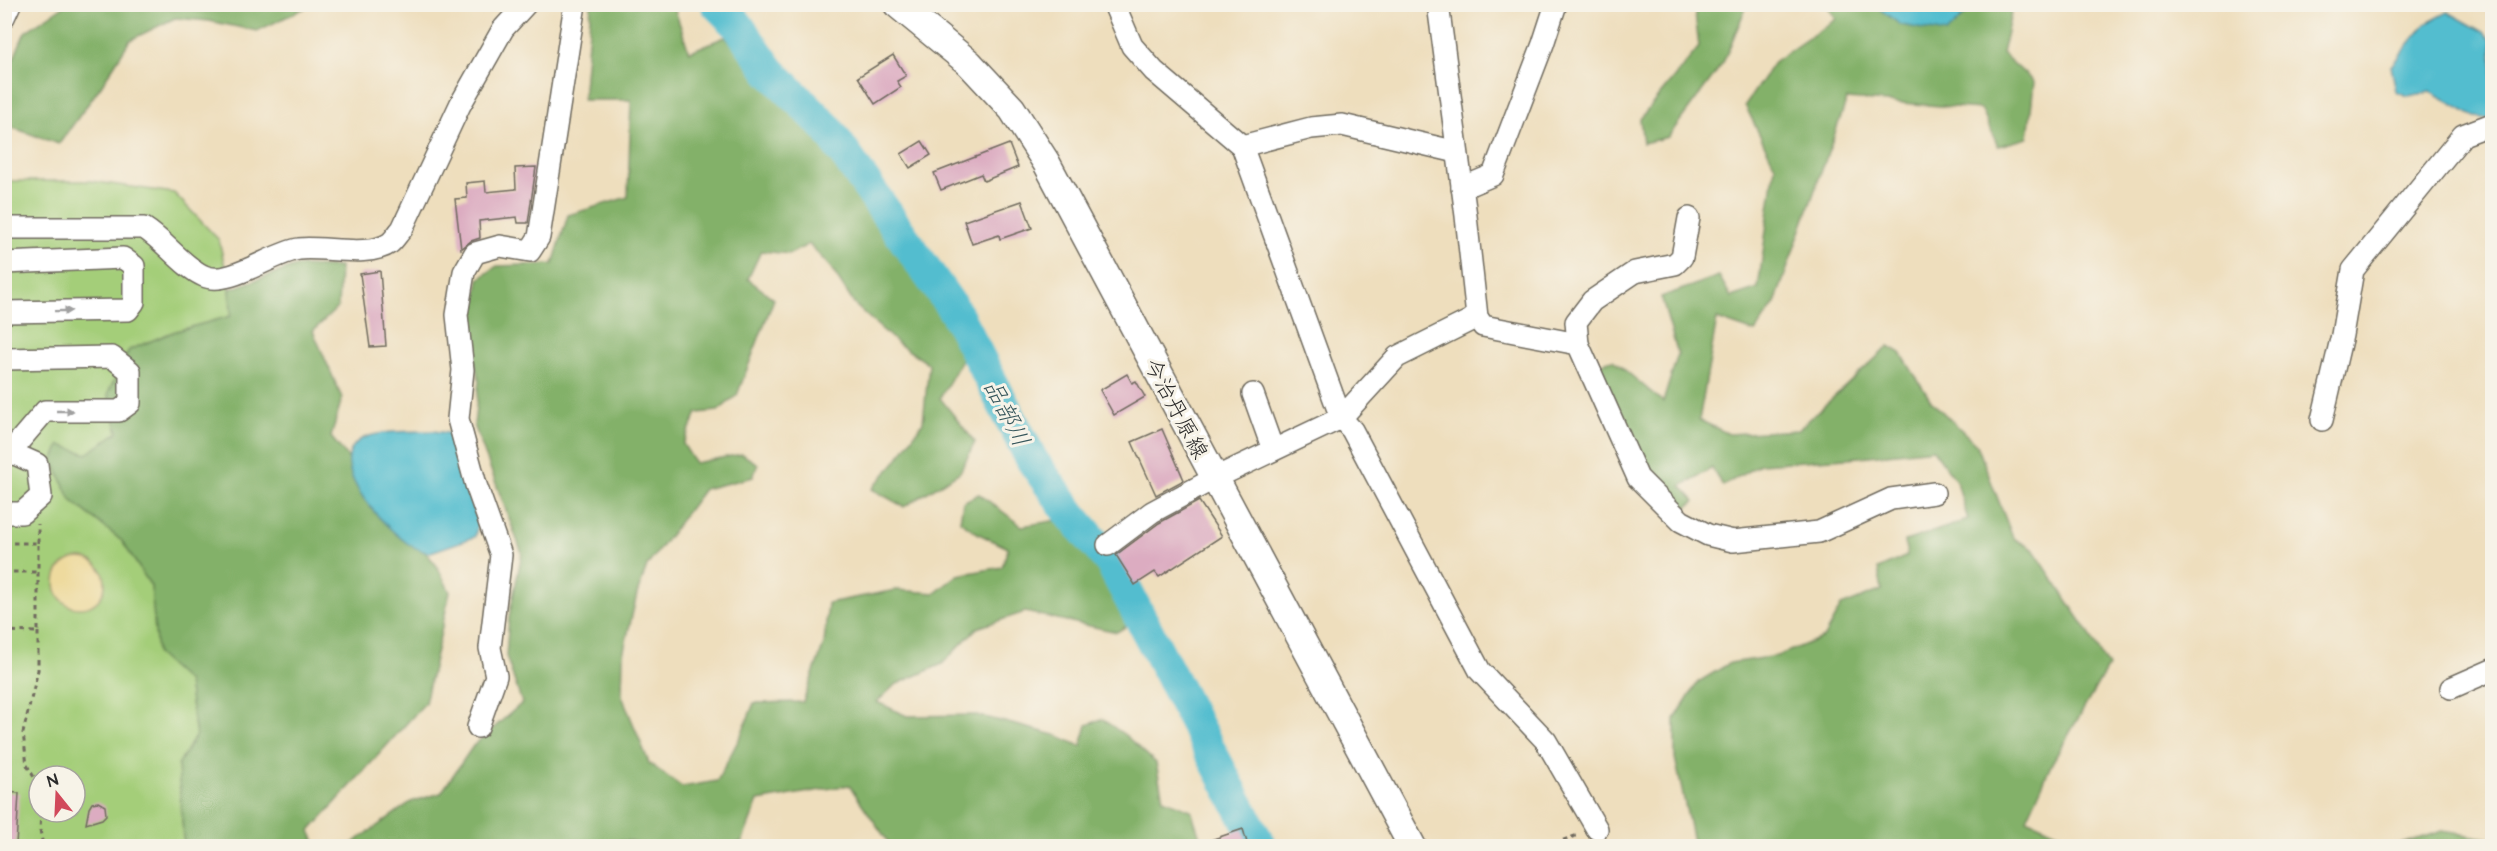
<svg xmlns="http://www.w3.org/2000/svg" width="2497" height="851" viewBox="0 0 2497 851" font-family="'Architects Daughter','Klee One',sans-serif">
	<rect width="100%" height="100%" fill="#f7f3e8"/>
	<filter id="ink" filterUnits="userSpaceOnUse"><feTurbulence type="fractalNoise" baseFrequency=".0167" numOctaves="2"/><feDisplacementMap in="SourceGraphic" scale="12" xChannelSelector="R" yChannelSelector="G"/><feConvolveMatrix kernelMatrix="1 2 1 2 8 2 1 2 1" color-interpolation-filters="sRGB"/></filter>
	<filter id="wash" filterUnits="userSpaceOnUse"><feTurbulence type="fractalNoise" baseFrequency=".008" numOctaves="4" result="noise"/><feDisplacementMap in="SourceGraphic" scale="24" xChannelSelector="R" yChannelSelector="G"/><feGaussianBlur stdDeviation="1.35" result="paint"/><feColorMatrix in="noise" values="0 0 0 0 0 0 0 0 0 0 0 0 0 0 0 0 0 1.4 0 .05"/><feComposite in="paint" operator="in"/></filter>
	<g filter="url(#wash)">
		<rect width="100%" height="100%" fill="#eedebd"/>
		<!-- green -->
		<path fill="#a4ce79" stroke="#687c52" stroke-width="1.5" fill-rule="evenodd" d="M 5,181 L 90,181 L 174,193 L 219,240 L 230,289 L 231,316 L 173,332 L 129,350 L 108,393 L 118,432 L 87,454 L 71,500 L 122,541 L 151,586 L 158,653 L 188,682 L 196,736 L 178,765 L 184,846 L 5,846 ZM 39,776 L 75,776 L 75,812 L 39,812 Z"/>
		<!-- forest -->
		<g fill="#83b169" stroke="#576e4a" stroke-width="1.5">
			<polygon points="65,5 305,4 305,8 257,31 209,21 175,18 130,40 101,86 59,144 5,125 5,79 25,32"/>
			<polygon points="591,5 668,5 675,10 689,52 725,37 807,117 945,315 965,354 940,398 975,442 960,472 904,507 872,489 896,461 923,422 929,364 897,343 855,305 831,268 809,244 790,254 761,251 748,279 774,299 737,395 718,411 697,413 683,444 695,463 742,454 758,464 753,477 704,489 647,566 637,594 623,654 622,696 649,763 682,787 717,781 741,735 754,703 803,702 824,644 828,603 896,590 935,593 958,575 1002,567 1008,548 979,534 960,521 963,502 979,494 1022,526 1058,520 1105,565 1135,621 1117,632 1025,612 977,628 942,664 895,685 877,702 907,716 977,715 1055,735 1081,746 1087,725 1102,719 1125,735 1156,763 1163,799 1191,810 1203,846 891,846 849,785 758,801 742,842 726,846 642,846 632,841 596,842 595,846 349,846 411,802 441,793 473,746 522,703 506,656 509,617 522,553 474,425 479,381 470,337 479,279 497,266 553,264 568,215 628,197 631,100 583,100"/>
			<polygon points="1694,5 1747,5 1723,63 1668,137 1643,143 1640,119 1699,47"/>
			<polygon points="1827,5 2013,5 2002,53 2034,82 2028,138 1998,146 1981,109 1847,99 1775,303 1755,332 1717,319 1699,420 1729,434 1798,430 1889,346 1901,353 1931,401 1977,445 2013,538 2033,549 2087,630 2108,667 2052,763 2027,819 2088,846 1694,846 1675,758 1675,719 1698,682 1730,663 1777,656 1824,637 1841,606 1882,590 1878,569 1907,556 1905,541 1968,520 1957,482 1933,449 1860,457 1760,464 1723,486 1712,468 1681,486 1695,501 1684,510 1646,473 1598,364 1613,360 1663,402 1678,354 1661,297 1719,276 1731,297 1758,288 1775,166 1745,105 1775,61 1836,19"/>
			<polygon points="296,266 340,267 338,307 313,331 342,398 331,437 437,566 450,592 425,703 310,831 317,846 184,846 178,765 196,735 188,682 157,654 151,586 122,541 71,500 53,461 60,445 87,454 118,432 108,393 129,350 173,332 231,316 230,289"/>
			<polygon points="2442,831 2492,839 2492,846 2395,846"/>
		</g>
		<!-- sand -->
		<circle fill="#eeda9e" stroke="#8c8264" stroke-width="1.5" cx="80" cy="583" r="25"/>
		<!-- water -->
		<g fill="#53bdcf" stroke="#3f747d" stroke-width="1.5">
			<polygon points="1874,5 1975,5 1946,33 1901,25"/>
			<polygon points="2448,12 2484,32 2492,41 2492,119 2475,117 2430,92 2408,96 2396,91 2391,66 2425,24"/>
			<path d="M 433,431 L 455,434 L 459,465 L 478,522 L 475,537 L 428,553 C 422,550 413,548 407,543 C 385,527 329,471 356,443 C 370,429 413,432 433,431 Z"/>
		</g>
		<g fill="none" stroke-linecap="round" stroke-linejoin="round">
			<!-- river -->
			<polyline stroke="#53bdcf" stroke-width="33" points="717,4 736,23 770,71 827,128 956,313 1032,460 1072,516 1111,562 1260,846"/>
		</g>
		<g id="blocks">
			<!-- building -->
			<g fill="#dcacc1">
				<polygon points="893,55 906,76 897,81 901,87 875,104 858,77"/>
				<polygon points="922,141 931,155 910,168 901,154"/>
				<polygon points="1009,144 1018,167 984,181 981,174 941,190 934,173"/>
				<polygon points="536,167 528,223 518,223 517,217 479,221 480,238 471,241 461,249 455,199 467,198 466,183 485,181 486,192 516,189 515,168"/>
				<polygon points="1022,201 1032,228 1000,239 999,235 972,244 964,221"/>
				<polygon points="380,271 386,346 370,347 360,274"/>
				<polygon points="1127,374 1132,383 1136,381 1145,397 1114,415 1100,390"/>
				<polygon points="1162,429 1184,480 1156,495 1132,442"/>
				<polygon points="1199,501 1222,536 1159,577 1155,572 1135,585 1116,555 1159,523"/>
				<polygon points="4,792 19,793 16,846 4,846"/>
				<polygon points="98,802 105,806 106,815 102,819 86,824 89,808 92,803"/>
				<polygon points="1243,829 1248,846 1200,846 1199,844"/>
			</g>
		</g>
	</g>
	<g filter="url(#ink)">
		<use href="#blocks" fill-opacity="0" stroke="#6f6a5e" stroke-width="1.5"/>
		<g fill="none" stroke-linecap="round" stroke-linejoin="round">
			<defs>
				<g id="minor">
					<polyline points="1114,4 1132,46 1154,71 1242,146 1341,418 1352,430 1480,671 1546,741 1597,829"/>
					<polyline points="1438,4 1466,216 1477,317 1483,326 1578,344 1638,478 1681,521 1708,535 1733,541 1819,532 1891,499 1934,493"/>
					<polyline points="4,17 10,4"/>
					<polyline points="1242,146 1311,128 1342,125 1457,152"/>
					<polyline points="1462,188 1493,175 1543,44 1556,4"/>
					<path d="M 4,228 L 144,228 C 165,241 183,267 204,276 C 229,287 272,253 299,249 C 324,246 369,258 390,243 C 394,240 398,233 402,229 L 460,105 L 503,29 L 526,4"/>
					<polyline points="4,263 123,258 134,266 134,302 128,310 4,312"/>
					<polyline points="1578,344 1576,322 1592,301 1635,272 1675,264 1682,257 1689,218"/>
					<polyline points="4,359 112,357 130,371 130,403 119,411 45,411 10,452 4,452"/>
					<polyline points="1253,394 1273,450"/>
					<polyline points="2322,420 2342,335 2353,270 2463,135 2492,124"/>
					<polyline points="4,513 22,513 41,496 37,464 10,452"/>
					<polyline points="1108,545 1152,512 1215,478 1341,418 1397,357 1477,317"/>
					<polyline points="2451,688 2492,670"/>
					<polyline points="478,727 496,676 490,648 501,555 476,485 458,419 463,370 457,315 464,272 475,253 500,246 530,251 539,237 575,4"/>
				</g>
				<polyline id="major" points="897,4 969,63 1012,109 1046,162 1412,846"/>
			</defs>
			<!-- minor casing -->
			<use href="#minor" stroke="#6f6a5e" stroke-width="24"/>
			<!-- major casing -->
			<use href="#major" stroke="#6f6a5e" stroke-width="30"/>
			<!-- path -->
			<g stroke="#6f6a5e" stroke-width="3" stroke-dasharray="4.5 4.5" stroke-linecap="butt">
				<polyline points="4,543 38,543 38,632 4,631"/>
				<polyline points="38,543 38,524"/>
				<polyline points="4,572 38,572"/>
				<polyline points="38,632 38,670 23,733 27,765 39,786"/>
				<polyline points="41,812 40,830 43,846"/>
				<polyline points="1546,846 1578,835"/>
			</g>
			<!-- minor -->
			<use href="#minor" stroke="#fff" stroke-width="21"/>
			<!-- major -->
			<use href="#major" stroke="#fff" stroke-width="27"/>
		</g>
		<!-- one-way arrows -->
		<defs><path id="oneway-solid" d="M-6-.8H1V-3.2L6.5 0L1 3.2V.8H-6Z" transform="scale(1.5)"/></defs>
		<g fill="#a0a0a0">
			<use href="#oneway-solid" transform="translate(63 311) rotate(-1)"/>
			<use href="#oneway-solid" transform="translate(65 411)"/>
		</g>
	</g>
	<g text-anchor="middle" stroke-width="6" stroke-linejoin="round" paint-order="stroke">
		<!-- street labels -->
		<g font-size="22" fill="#2b2b2b" stroke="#f7f3e8">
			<text transform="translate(1177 408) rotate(62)" y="8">今治丹原線</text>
		</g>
		<!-- water labels -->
		<g font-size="24" font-style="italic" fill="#37575c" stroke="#f7f3e8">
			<text transform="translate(1007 413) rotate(63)" y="8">品部川</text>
		</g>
	</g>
	<!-- margin -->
	<rect width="2497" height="851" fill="none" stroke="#f7f3e8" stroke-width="24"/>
	<!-- north arrow -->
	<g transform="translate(57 794) rotate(342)"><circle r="28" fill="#f7f3e8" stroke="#a5a39c" stroke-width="1.5"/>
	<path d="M0-4.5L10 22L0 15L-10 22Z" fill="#d1495b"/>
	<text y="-9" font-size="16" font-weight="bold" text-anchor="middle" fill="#2b2b2b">N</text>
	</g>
</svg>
